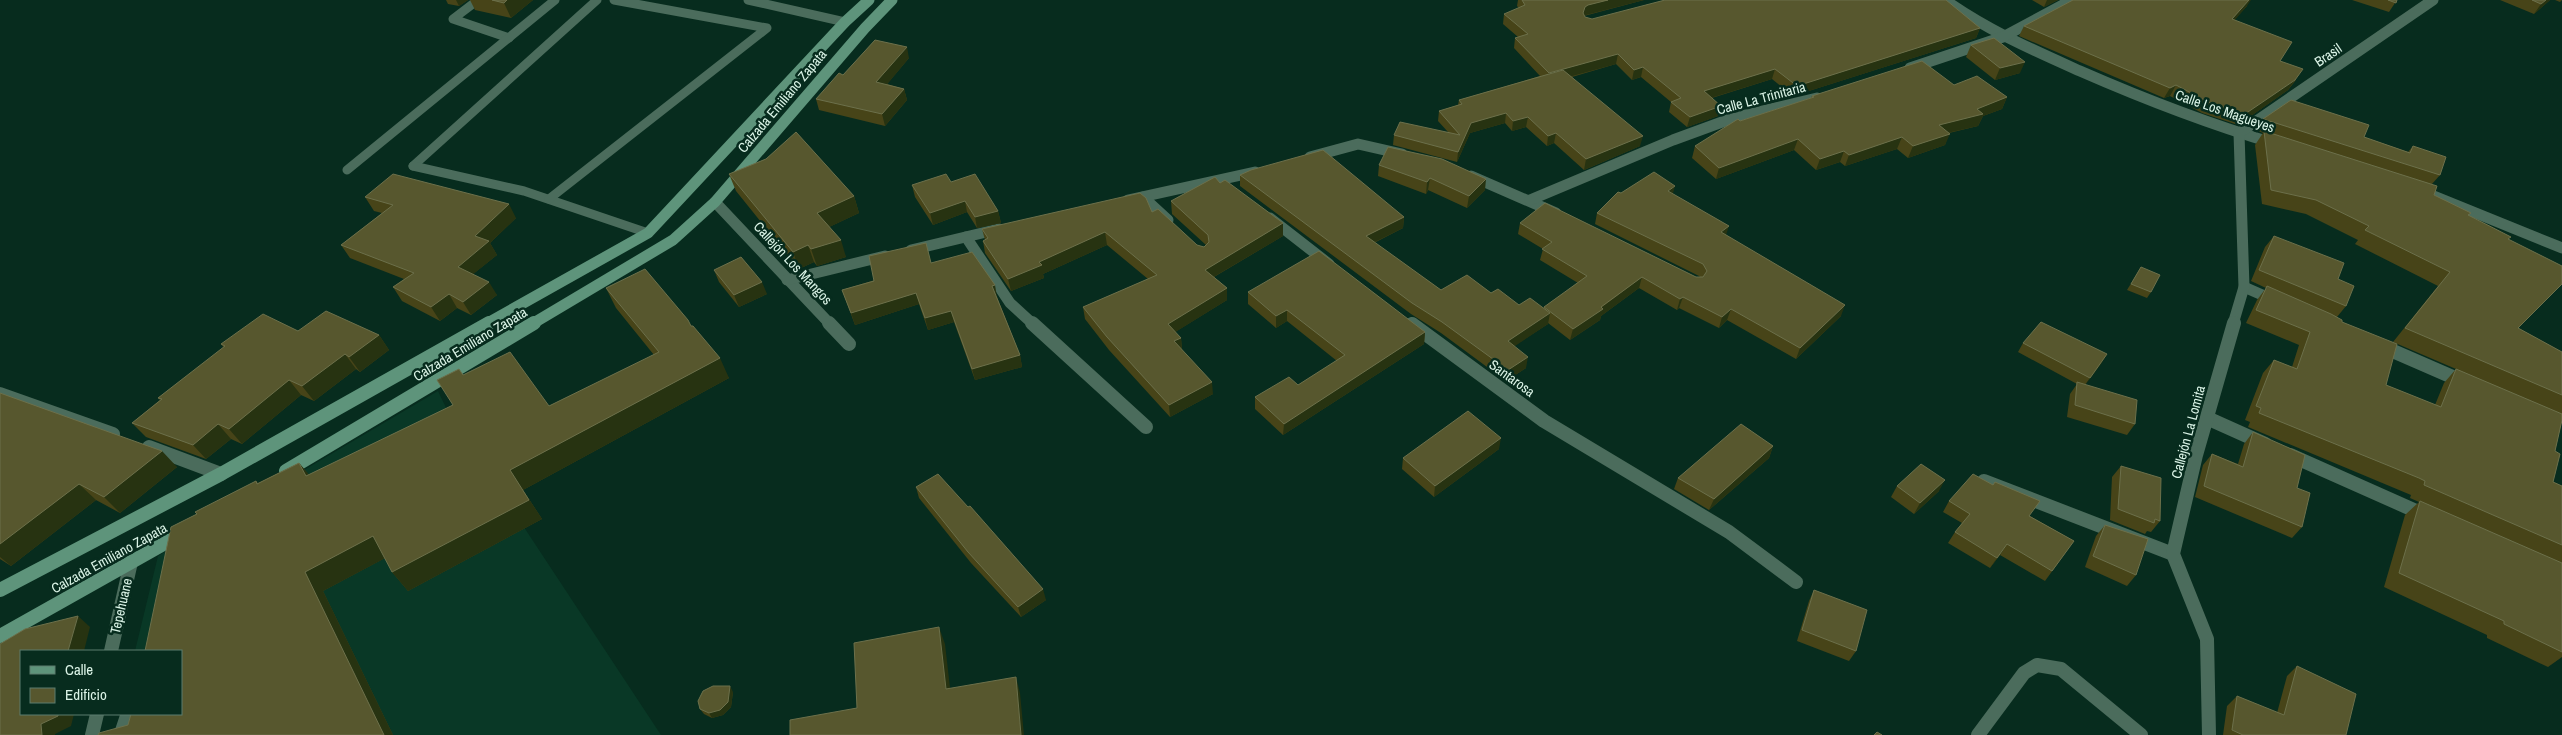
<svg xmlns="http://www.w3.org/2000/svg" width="2562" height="735" viewBox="0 0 2562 735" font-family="'Archivo Narrow',sans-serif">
	<rect width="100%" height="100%" fill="#072c1e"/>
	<!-- built -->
	<polygon fill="#093826" points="438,391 448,412 661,735 115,735 120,714 181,714 181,651 135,651 158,556"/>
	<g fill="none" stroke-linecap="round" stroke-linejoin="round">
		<!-- service-far1 -->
		<g stroke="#4b6c5c" stroke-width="9">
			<polyline points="478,0 453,19 509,38"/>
			<polyline points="748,0 845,22"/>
			<polyline points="413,166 597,0"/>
			<polyline points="413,166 524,191 648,233"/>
			<polyline points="347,170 555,0"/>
			<polyline points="549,199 767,28 614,0"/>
		</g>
		<!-- service -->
		<polyline stroke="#4b6c5c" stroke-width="11" points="119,735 126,714"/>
		<!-- minor-far1 -->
		<g stroke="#4b6c5c" stroke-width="11">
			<path d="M 1945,0 C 1987,30 2033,50 2080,71 C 2144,99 2209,124 2276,144"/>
			<polyline points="1910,68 2003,37 2072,0"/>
			<polyline points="1310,157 1358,144 1402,154"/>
			<polyline points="1471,176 1556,213"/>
			<polyline points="2419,190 2562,248"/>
			<polyline points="1143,197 1168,220"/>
			<polyline points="1128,200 1255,172"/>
			<polyline points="1530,200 1673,140 1733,118 1817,98"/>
			<polyline points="715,202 830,324"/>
			<polyline points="1270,218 1329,264"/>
			<polyline points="966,237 1010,303 1033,324"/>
			<polyline points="911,250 999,229"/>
			<polyline points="787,280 885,256"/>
			<polyline points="2244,287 2276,301"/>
			<polyline points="2233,324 2244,287 2239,133 2433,0"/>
		</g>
		<!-- minor -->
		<g stroke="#4b6c5c" stroke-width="14">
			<polyline points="829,323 849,344"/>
			<polyline points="1032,323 1146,427"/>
			<polyline points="1412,324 1544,421 1729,532 1796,582"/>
			<polyline points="2379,345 2464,382"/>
			<polyline points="0,394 113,434"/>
			<polyline points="2207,418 2265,444"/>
			<polyline points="149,447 221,474"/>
			<polyline points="2290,455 2427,516"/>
			<polyline points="1984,481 2173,554"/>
			<polyline points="111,651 131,562"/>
			<polyline points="92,735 97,714"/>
			<polyline points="1978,735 2024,673 2037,665 2061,669 2141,735"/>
			<polyline points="2209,735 2207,639 2173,554 2196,455 2234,323"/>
		</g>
		<!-- secondary-far1 -->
		<g stroke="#5e947b" stroke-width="11">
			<polyline points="486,324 648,233 845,22 869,0"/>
			<polyline points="532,324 673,240 715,202 865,28 892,0"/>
		</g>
		<!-- secondary -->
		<g stroke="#5e947b" stroke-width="14">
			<polyline points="286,471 534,323"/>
			<polyline points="0,590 221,474 489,323"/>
			<polyline points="0,636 183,533"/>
		</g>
	</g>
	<!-- wall -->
	<g fill="#474418">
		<polygon points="446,0 468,0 459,6 448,4"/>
		<polygon points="470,0 533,0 511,18 475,10"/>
		<polygon points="1518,0 1644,0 1584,16 1585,17 1592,19 1980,28 1976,38 1793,96 1772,79 1712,98 1718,116 1687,127 1669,112 1671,102 1641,77 1632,80 1616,64 1572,77 1640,146 1584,170 1554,143 1547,146 1526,127 1512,131 1505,123 1470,133 1457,162 1393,145 1394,135 1448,132 1438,121 1439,111 1458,105 1459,100 1540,76 1514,48 1515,38 1518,37 1503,24 1504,14 1519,8 1517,6"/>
		<polygon points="2032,0 2058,0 2044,7"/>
		<polygon points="2352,0 2397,0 2389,12"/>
		<polygon points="2500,0 2550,0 2534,14"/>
		<polygon points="2555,0 2562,0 2560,2"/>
		<polygon points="2247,6 2234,20 2280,61 2296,80 2288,90 2238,125 2202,113 2170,96 2164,98 2019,36 2024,26"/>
		<polygon points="1971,45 2020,73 1995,80 1966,57"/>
		<polygon points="909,58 887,84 904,89 907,100 885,126 819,110 816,99 843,75"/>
		<polygon points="1954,85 2007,97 2002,109 1983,116 1978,126 1949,133 1945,145 1908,158 1897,149 1845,166 1840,162 1816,170 1794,150 1716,179 1692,158 1695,146 1740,121 1811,98 1812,96"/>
		<polygon points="2263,119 2364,137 2408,152 2413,146 2440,175 2432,184 2434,195 2509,240 2518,328 2562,352 2562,420 2555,451 2553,482 2562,486 2562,657 2548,667 2487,638 2487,635 2384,587 2405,515 2419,502 2410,498 2411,495 2248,427 2250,422 2245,420 2263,373 2274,360 2292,367 2299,345 2246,323 2257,300 2266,288 2251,281 2265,247 2274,236 2338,279 2346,306 2337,317 2342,322 2386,385 2435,405 2444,383 2456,369 2393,342 2438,286 2355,244 2358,240 2306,214 2262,204 2255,145 2263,133 2256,130"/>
		<polygon points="1379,165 1485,190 1467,208 1428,190 1426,194 1378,176"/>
		<polygon points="729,174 854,196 859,213 829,227 846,257 817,266 814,262 799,269 736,191"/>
		<polygon points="1240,175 1404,217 1403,228 1374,243 1441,290 1491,293 1519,305 1543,308 1544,307 1578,283 1540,260 1543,249 1518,234 1520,223 1696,277 1700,277 1699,276 1595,224 1597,213 1621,193 1673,194 1726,235 1841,316 1796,359 1727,320 1719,328 1679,308 1677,310 1639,288 1601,316 1600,320 1570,340 1548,323 1548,324 1514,346 1526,368 1506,381 1441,333 1411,314 1240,186"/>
		<polygon points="951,182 998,211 1001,223 977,228 967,212 933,225 915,197 912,185"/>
		<polygon points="1220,183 1283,223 1283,236 1214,277 1227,288 1227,300 1175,332 1181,338 1182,350 1213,394 1170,417 1109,350 1085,319 1083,307 1148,279 1107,245 1043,274 1044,278 1011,291 985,253 983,241 985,240 982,229 1152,212 1197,245 1204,247 1206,245 1172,214 1171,201"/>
		<polygon points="365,197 516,218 490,243 497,255 473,274 497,295 471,315 457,308 440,321 402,301 393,287 404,279 350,258 341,245 382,213 374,211"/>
		<polygon points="931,263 997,297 1020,355 1022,367 975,380 954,322 928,330 919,304 855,325 842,290"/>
		<polygon points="2141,267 2151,292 2147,298 2127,290"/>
		<polygon points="714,270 767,294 739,307 719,282"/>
		<polygon points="606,288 691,326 729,378 523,490 542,519 408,591 392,572 385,558 323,591 393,735 98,735 128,725 256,481 258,483 299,463 309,475 453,405 463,375 549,406 654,355 616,308"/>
		<polygon points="1248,292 1425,332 1424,344 1283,435 1255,409 1255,397 1298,385 1337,361 1287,321 1276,328 1248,304"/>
		<polygon points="298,331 379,335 389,350 360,372 356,369 314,401 301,395 242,444 231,439 206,459 146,437 132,423 160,400 158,398 224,348 221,344"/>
		<polygon points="2023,343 2107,354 2085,385 2135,424 2127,435 2067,417 2070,394 2077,384 2018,352"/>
		<polygon points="0,393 177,467 120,513 96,500 11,566 0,559"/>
		<polygon points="2253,432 2297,488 2302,527 2292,538 2195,497 2203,465 2212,454 2238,464 2244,444"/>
		<polygon points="1773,446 1769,458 1709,510 1674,489 1678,478"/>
		<polygon points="1499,449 1434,497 1402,469 1403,458"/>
		<polygon points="2121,466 2160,521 2151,532 2147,531 2145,534 2110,520 2112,477"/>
		<polygon points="1897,486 1939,491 1914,514 1891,497"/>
		<polygon points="916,487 1046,600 1021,617 971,563 919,498"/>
		<polygon points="1949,501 2030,516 2074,541 2045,581 2000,555 1990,568 1948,543 1955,532 1962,523 1943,512"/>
		<polygon points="2105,525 2136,575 2127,586 2085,567 2096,536"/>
		<polygon points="1814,590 1856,651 1849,661 1797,641 1809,601"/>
		<polygon points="2297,666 2346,735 2223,735 2227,706 2237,696 2277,713 2287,676"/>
		<polygon points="733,692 731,707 723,715 712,718 704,714 700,709"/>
	</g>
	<!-- shaded-wall -->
	<g fill="#273311">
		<polygon points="456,0 468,0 459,6"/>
		<polygon points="507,0 533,0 511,18 504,3"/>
		<polygon points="1608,0 1644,0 1586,15 1583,17 1581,23 1585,7 1588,5"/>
		<polygon points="2047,0 2058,0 2044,7"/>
		<polygon points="2249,0 2251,0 2247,6 2226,30 2232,19"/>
		<polygon points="2546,0 2550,0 2534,14 2541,4"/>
		<polygon points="1980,28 1976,38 1793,96 1797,86"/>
		<polygon points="907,47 909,58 879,94 876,82"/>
		<polygon points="1618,54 1616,64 1547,83 1549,73"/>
		<polygon points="2025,62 2020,73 1995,80 2000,68"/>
		<polygon points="1643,67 1641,77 1632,80 1634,70"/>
		<polygon points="1775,69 1772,79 1701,101 1704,91"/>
		<polygon points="2303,69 2288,90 2238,125 2245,114"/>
		<polygon points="2176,85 2170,96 2164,98 2170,88"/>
		<polygon points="904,89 907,100 885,126 882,114"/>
		<polygon points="2007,97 2002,109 1983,116 1978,126 1934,136 1939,125 1977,109"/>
		<polygon points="1721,106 1718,116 1687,127 1690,117"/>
		<polygon points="1506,113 1505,123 1470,133 1457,162 1458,152 1471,123"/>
		<polygon points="1528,117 1526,127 1512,131 1513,121"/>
		<polygon points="1556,133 1554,143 1547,146 1548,136"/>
		<polygon points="1950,134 1945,145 1908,158 1913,146"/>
		<polygon points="1643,136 1640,146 1584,170 1586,159"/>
		<polygon points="1902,137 1897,149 1845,166 1849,155"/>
		<polygon points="1798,139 1794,150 1716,179 1719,168"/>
		<polygon points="1844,151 1840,162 1816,170 1820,159"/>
		<polygon points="1430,178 1428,190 1426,194 1427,182"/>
		<polygon points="1486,179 1485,190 1467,208 1469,196"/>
		<polygon points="1675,186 1672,197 1668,191"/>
		<polygon points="854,196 859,213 823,230 817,213"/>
		<polygon points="965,201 967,212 933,225 930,213"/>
		<polygon points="509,204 516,218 490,243 497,255 466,280 458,267 475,236"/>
		<polygon points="998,211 1001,223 977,228 975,217"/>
		<polygon points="1404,217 1403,228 1365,247 1366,236"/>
		<polygon points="1283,223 1283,236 1205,282 1205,270"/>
		<polygon points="1729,226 1725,238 1721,232"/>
		<polygon points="1105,232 1107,245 1043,274 1044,278 1011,291 1008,279 1039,262"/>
		<polygon points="841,240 846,257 817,266 811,249"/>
		<polygon points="808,245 814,262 799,269 793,252"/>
		<polygon points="1642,277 1639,288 1601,316 1600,320 1570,340 1573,329"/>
		<polygon points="489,282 497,295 471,315 463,302"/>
		<polygon points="762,282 767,294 739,307 734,295"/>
		<polygon points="995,285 997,297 995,298 992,286"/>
		<polygon points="1227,288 1227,300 1169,336 1168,324"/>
		<polygon points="916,293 919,304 855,325 851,313"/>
		<polygon points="449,294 457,308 440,321 431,307"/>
		<polygon points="1683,297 1679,308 1677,310 1680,299"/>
		<polygon points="1845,305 1841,316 1796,359 1800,348"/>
		<polygon points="1731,309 1727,320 1719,328 1722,317"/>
		<polygon points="1287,310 1287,321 1276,328 1276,316"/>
		<polygon points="951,311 954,322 928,330 925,318"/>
		<polygon points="1550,313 1548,324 1506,352 1508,341"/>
		<polygon points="1425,332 1424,344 1283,435 1284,424"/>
		<polygon points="379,335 389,350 360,372 349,357"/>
		<polygon points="1181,338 1182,350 1174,341"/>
		<polygon points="345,354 356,369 314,401 302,386"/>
		<polygon points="2107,354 2101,364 2084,387 2090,378"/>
		<polygon points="1020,355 1022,367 975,380 972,369"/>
		<polygon points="1528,357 1526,368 1506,381 1508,370"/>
		<polygon points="720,358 729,378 523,490 542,519 408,591 392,572 510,470"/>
		<polygon points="289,380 301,395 242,444 229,429"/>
		<polygon points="1212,382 1213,394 1170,417 1169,405"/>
		<polygon points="218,424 231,439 206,459 193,445"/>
		<polygon points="1501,438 1499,449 1434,497 1435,486"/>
		<polygon points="1773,446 1769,458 1709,510 1714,499"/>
		<polygon points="162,451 177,467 120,513 104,497"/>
		<polygon points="299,463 316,483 306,476"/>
		<polygon points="1945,480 1939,491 1914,514 1920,503"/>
		<polygon points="79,484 96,500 11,566 0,557 0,544"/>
		<polygon points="373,536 389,556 323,591 393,735 384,735 305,572"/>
		<polygon points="2007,544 2000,555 1990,568 1997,558"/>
		<polygon points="1043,589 1046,600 1021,617 1018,607"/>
		<polygon points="78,616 90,627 84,651 68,651"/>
		<polygon points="939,627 945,644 952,705 946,689"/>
		<polygon points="1016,677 1020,693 1024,735 1021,735"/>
		<polygon points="730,686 733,692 731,707 723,715 712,718 709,713"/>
		<polygon points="58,714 74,714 71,726 55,734 55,735 42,735 41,724"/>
	</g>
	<!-- building -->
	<g fill="#57572e" stroke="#6c704b">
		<polygon points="492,0 507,0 504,3"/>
		<polygon points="1522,0 1608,0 1588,5 1585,7 1583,13 1585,17 1592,19 1665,0 1946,0 1980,28 1797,86 1775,69 1704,91 1721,106 1690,117 1671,102 1681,98 1643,67 1634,70 1618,54 1549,73 1515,38 1528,34 1504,14 1525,5"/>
		<polygon points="2073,0 2249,0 2232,19 2292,42 2280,61 2303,69 2295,80 2245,114 2208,102 2176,85 2170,88 2024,26"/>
		<polygon points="2388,0 2397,0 2396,3"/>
		<polygon points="2532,0 2546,0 2541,4"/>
		<polygon points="1994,38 2025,62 2000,68 1971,45"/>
		<polygon points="875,40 907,47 876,82 904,89 882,114 816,99 839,73 843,75"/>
		<polygon points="1922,61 1954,85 1977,76 2007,97 1977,109 1983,114 1939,125 1950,134 1913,146 1902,137 1849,155 1844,151 1820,159 1798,139 1719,168 1695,146 1738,119 1740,121 1814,97 1812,96"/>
		<polygon points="1563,70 1643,136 1586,159 1556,133 1548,136 1528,117 1513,121 1506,113 1471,123 1458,152 1394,135 1400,122 1460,135 1439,111 1462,104 1459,100"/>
		<polygon points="2291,100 2369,125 2364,137 2410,153 2413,146 2446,157 2440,175 2263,119"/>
		<polygon points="2264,131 2437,186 2434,195 2471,213 2468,215 2511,237 2508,239 2562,266 2562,284 2518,328 2562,352 2562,395 2405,328 2450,272 2365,230 2369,226 2316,200 2271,190"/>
		<polygon points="796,132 854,196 817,213 841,240 811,249 808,245 793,252 729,174 766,159"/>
		<polygon points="1388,147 1442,159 1486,179 1469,196 1430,178 1427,182 1379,165"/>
		<polygon points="1323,150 1404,217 1366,236 1441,290 1467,275 1491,293 1498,289 1519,305 1530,298 1550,313 1508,341 1528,357 1508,370 1442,322 1412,303 1240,175 1251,170"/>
		<polygon points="1654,172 1675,186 1668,191 1729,226 1721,232 1845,305 1800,348 1731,309 1722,317 1683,297 1680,299 1642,277 1601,307 1603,309 1573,329 1544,307 1587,276 1542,249 1552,242 1520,223 1545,203 1696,277 1703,277 1707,271 1703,264 1597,213 1618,192 1621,193"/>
		<polygon points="393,174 509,204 475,236 489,241 458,267 489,282 463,302 449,294 431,307 393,287 414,273 341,245 393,205 365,197"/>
		<polygon points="946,174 951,182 975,174 998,211 975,217 965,201 930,213 912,185"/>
		<polygon points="1215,177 1220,183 1225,180 1283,223 1205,270 1227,288 1168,324 1181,338 1174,341 1212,382 1169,405 1107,337 1083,307 1157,275 1105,232 1039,262 1042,265 1008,279 983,241 988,238 982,229 1140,193 1146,198 1152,212 1158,209 1197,245 1204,247 1209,242 1208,235 1171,201"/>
		<polygon points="2274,236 2344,263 2338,279 2354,286 2346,306 2259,270"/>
		<polygon points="926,243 931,263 972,252 995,285 992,286 1020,355 972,369 951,311 925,318 916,293 851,313 842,290 874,281 869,256"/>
		<polygon points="1319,251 1425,332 1284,424 1255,397 1289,377 1298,385 1345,355 1287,310 1276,316 1248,292"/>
		<polygon points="741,257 762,282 734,295 714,270"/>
		<polygon points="2141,267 2160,275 2151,292 2131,284"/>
		<polygon points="645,269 688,320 691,326 693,326 720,358 510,470 529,500 392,572 373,536 305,572 384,735 98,735 99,733 128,725 131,714 181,714 181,651 145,651 171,527 197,514 195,512 256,481 257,484 299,463 306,476 453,405 437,380 459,369 463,375 510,352 549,406 659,352 606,288"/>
		<polygon points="2267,286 2331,314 2342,320 2342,322 2397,344 2386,385 2441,407 2456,369 2562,414 2562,420 2555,451 2560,454 2553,482 2562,486 2562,545 2424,485 2425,481 2419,478 2259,413 2261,408 2256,406 2274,360 2297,369 2310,332 2256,310"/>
		<polygon points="326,311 379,335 349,357 345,354 302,386 289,380 229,429 218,424 193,445 132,423 162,399 158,398 225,346 221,344 263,314 298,331"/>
		<polygon points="2041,322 2107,354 2090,378 2023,343"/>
		<polygon points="2077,382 2137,400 2135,424 2075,405"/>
		<polygon points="0,393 162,451 104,497 79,484 0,544"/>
		<polygon points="1468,411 1501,438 1435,486 1403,458"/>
		<polygon points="1741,424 1773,446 1714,499 1678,478"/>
		<polygon points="2253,432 2305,455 2297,488 2310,493 2302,527 2204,486 2212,454 2243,467"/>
		<polygon points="1921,464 1945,480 1920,503 1897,486"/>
		<polygon points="2121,466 2161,478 2160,521 2155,519 2154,523 2118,509"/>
		<polygon points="938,474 968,507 970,506 1043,589 1018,607 968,552 916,487"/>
		<polygon points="1973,474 1993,485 1995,482 2040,501 2029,516 2074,541 2052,571 2007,544 1997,558 1955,532 1970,514 1949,501"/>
		<polygon points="2420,501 2562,563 2562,652 2504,624 2504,621 2399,573"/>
		<polygon points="2105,525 2148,539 2136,575 2093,556"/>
		<polygon points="1814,590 1867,610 1856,651 1802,630"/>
		<polygon points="78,616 68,651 21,651 21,714 58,714 58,716 41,724 42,735 0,735 0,644 25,629"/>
		<polygon points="939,627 946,689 1016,677 1021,735 790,735 790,720 857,708 854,643"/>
		<polygon points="2297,666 2356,694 2346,735 2243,735 2232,730 2237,696 2284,715"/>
		<polygon points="713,686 730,686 728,702 720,710 709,713 700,709 698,701 703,691"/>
		<polygon points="1877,732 1882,735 1874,735"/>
	</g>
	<g text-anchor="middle" stroke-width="5" stroke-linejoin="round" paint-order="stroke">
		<!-- street labels -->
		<g font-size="14" fill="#dbf4e7" stroke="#072c1e">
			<text transform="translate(2328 55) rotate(-34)" y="5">Brasil</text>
			<text transform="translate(1761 98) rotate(-15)" y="5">Calle La Trinitaria</text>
			<text transform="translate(782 101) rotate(-50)" y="5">Calzada Emiliano Zapata</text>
			<text transform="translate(2225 111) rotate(19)" y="5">Calle Los Magueyes</text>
			<text transform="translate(793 263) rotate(47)" y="5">Callejón Los Mangos</text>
			<text transform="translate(470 344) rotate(-31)" y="5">Calzada Emiliano Zapata</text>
			<text transform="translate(1512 378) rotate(36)" y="5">Santarosa</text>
			<text transform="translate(2188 432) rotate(-75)" y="5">Callejón La Lomita</text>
			<text transform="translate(109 558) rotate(-29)" y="5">Calzada Emiliano Zapata</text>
			<text transform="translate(121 606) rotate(-77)" y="5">Tepehuane</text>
		</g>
	</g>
	<!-- legend -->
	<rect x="20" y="650" width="162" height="65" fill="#072c1e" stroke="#5c7c6e"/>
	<rect x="30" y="666" width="25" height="8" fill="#5e947b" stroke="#5c7c6e"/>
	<text x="65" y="675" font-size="15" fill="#dbf4e7">Calle</text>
	<rect x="30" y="688" width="25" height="15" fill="#57572e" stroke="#5c7c6e"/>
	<text x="65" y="700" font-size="15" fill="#dbf4e7">Edificio</text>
</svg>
